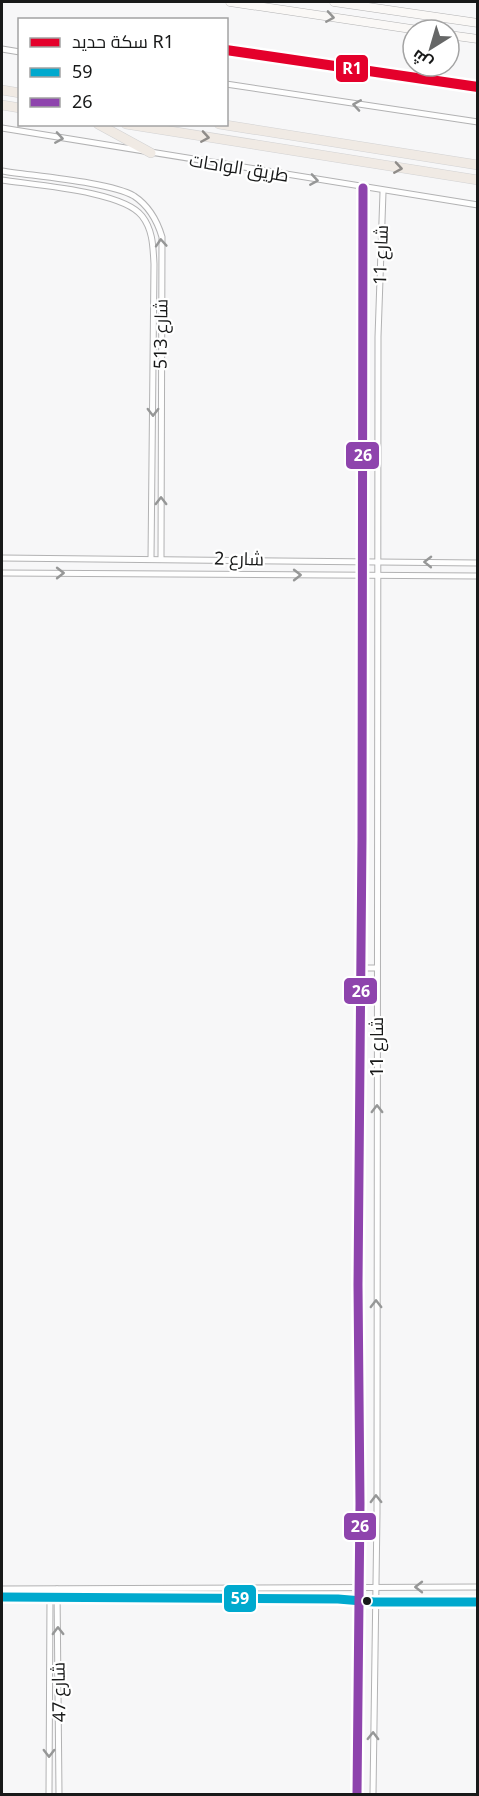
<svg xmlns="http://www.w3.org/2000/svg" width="479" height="1796" viewBox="0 0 479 1796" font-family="'Noto Sans',Cairo,sans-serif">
	<rect width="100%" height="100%" fill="#f7f7f8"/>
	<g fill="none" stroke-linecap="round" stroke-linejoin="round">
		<defs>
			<g id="street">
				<polyline points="2,49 20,52"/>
				<polyline points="226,84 478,122"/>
				<polyline points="2,128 478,205"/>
				<path d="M 2,171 C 32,176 110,182 134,196 C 149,206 157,220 162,237 L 161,559"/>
				<path d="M 2,180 C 34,185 123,191 142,216 C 153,230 153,247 154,264 L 151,559"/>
				<polyline points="2,558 478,563"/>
				<polyline points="2,573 478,576"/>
				<polyline points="362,968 377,968"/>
				<polyline points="2,1589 478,1587"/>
				<polyline points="57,1589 59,1794"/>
				<polyline points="2,1597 338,1599 374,1602 478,1602"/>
				<polyline points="49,1794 50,1597"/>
				<polyline points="357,1794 360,1504 358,1285 362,838 363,188"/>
				<polyline points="373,1794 377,1513 378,337 383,192"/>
			</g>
			<g id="secondary">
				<polyline points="230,2 418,30"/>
				<polyline points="334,2 478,23"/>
				<polyline points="449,35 478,39"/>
			</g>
			<g id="highway">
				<polyline points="2,90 20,93"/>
				<polyline points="2,105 20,108"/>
				<polyline points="98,124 151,153"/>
				<polyline points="126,124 478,180"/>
				<polyline points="219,124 478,165"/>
			</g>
		</defs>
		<!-- street casing -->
		<use href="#street" stroke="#b2b2b3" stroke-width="7"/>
		<!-- secondary casing -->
		<use href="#secondary" stroke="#b2b2b3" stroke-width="9"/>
		<!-- highway casing -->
		<use href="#highway" stroke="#d2d2d3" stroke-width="10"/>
		<!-- street -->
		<use href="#street" stroke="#fefefe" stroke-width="5"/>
		<!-- secondary -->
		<use href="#secondary" stroke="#faf8f6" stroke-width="8"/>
		<!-- highway -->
		<use href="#highway" stroke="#f0eae4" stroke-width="9"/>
		<defs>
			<polyline id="bus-1" points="2,1597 338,1599 374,1602 478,1602"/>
			<polyline id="bus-2" points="357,1794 360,1504 358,1285 362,838 363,188"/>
		</defs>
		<!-- bus-1 casing -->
		<use href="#bus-1" stroke="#fff" stroke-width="14"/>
		<!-- bus-2 casing -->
		<use href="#bus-2" stroke="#fff" stroke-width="14"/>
		<!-- bus-1 -->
		<use href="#bus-1" stroke="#00a9ce" stroke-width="9"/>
		<!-- bus-2 -->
		<use href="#bus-2" stroke="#8e44ad" stroke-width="9"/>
		<defs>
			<polyline id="rail-1" points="226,50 478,87"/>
		</defs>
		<!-- rail-1 casing -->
		<use href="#rail-1" stroke="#fff" stroke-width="15"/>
		<!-- rail-1 -->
		<use href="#rail-1" stroke="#e4002b" stroke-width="10"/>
	</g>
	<!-- one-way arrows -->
	<defs><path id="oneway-chevron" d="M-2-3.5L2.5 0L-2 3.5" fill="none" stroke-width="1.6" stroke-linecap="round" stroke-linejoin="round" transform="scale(1.5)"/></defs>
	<use stroke="#949493" href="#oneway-chevron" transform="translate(330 17) rotate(9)"/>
	<g stroke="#969797">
		<use href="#oneway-chevron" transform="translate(357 105) rotate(-171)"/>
		<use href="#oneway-chevron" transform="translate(59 138) rotate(9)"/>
		<use href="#oneway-chevron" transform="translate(314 180) rotate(9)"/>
		<use href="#oneway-chevron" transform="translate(161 243) rotate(-94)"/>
		<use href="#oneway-chevron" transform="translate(153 412) rotate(90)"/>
		<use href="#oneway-chevron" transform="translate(161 501) rotate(-90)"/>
		<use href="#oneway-chevron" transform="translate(428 562) rotate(-179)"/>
		<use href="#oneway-chevron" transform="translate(60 573)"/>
		<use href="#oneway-chevron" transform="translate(297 575)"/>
		<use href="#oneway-chevron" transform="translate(377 1109) rotate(-90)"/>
		<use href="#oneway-chevron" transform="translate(376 1304) rotate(-90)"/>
		<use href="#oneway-chevron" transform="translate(376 1499) rotate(-91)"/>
		<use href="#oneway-chevron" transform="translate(419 1587) rotate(180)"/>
		<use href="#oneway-chevron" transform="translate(58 1631) rotate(-91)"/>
		<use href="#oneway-chevron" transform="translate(373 1736) rotate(-89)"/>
		<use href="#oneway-chevron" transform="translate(49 1753) rotate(90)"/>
	</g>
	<g stroke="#8f8c89">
		<use href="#oneway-chevron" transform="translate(205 137) rotate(9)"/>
		<use href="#oneway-chevron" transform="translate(398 168) rotate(9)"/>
	</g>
	<!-- markers -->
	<circle fill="#181919" stroke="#fff" stroke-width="2" cx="367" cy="1601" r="5"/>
	<g text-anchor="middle" stroke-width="4.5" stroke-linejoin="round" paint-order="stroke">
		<!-- street labels -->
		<g font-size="18" fill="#181919" stroke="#fff">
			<text transform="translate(239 168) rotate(9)" y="6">طريق الواحات</text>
			<text transform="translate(381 255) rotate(-88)" y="6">شارع 11</text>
			<text transform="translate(161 334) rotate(-89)" y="6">شارع 513</text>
			<text transform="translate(239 559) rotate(1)" y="6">شارع 2</text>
			<text transform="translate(377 1047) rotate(-90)" y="6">شارع 11</text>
			<text transform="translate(59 1692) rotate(-91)" y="6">شارع 47</text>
		</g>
	</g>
	<g stroke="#fff" stroke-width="2">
		<rect x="335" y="54" width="34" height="29" rx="6" fill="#e4002b"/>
		<rect x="345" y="441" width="35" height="29" rx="6" fill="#8e44ad"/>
		<rect x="343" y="977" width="35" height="28" rx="6" fill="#8e44ad"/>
		<rect x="343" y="1512" width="34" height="29" rx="6" fill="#8e44ad"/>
		<rect x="223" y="1584" width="34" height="29" rx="6" fill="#00a9ce"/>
	</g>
	<g font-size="16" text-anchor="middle" font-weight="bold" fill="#fff">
		<text x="352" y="74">R1</text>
		<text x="363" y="461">26</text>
		<text x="361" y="997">26</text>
		<text x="360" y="1532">26</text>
		<text x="240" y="1604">59</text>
	</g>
	<!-- border -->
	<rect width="479" height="1796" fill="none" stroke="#181919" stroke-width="6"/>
	<!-- legend -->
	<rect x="18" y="18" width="210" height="108" fill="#ffffff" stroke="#a3a3a3" stroke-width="1.5"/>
	<rect x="30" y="38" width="30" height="9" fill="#e4002b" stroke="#a3a3a3" stroke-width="1.5"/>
	<text x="72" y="48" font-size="18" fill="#181919">سكة حديد R1</text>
	<rect x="30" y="68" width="30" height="9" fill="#00a9ce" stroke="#a3a3a3" stroke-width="1.5"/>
	<text x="72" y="78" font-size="18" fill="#181919">59</text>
	<rect x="30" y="98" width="30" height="9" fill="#8e44ad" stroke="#a3a3a3" stroke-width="1.5"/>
	<text x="72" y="108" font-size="18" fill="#181919">26</text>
	<!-- north arrow -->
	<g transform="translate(431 48) rotate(217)"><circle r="28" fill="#ffffff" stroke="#a3a3a3" stroke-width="1.5"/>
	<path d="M0-4.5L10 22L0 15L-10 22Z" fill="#666767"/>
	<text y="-9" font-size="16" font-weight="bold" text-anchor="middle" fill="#181919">ش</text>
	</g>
</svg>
